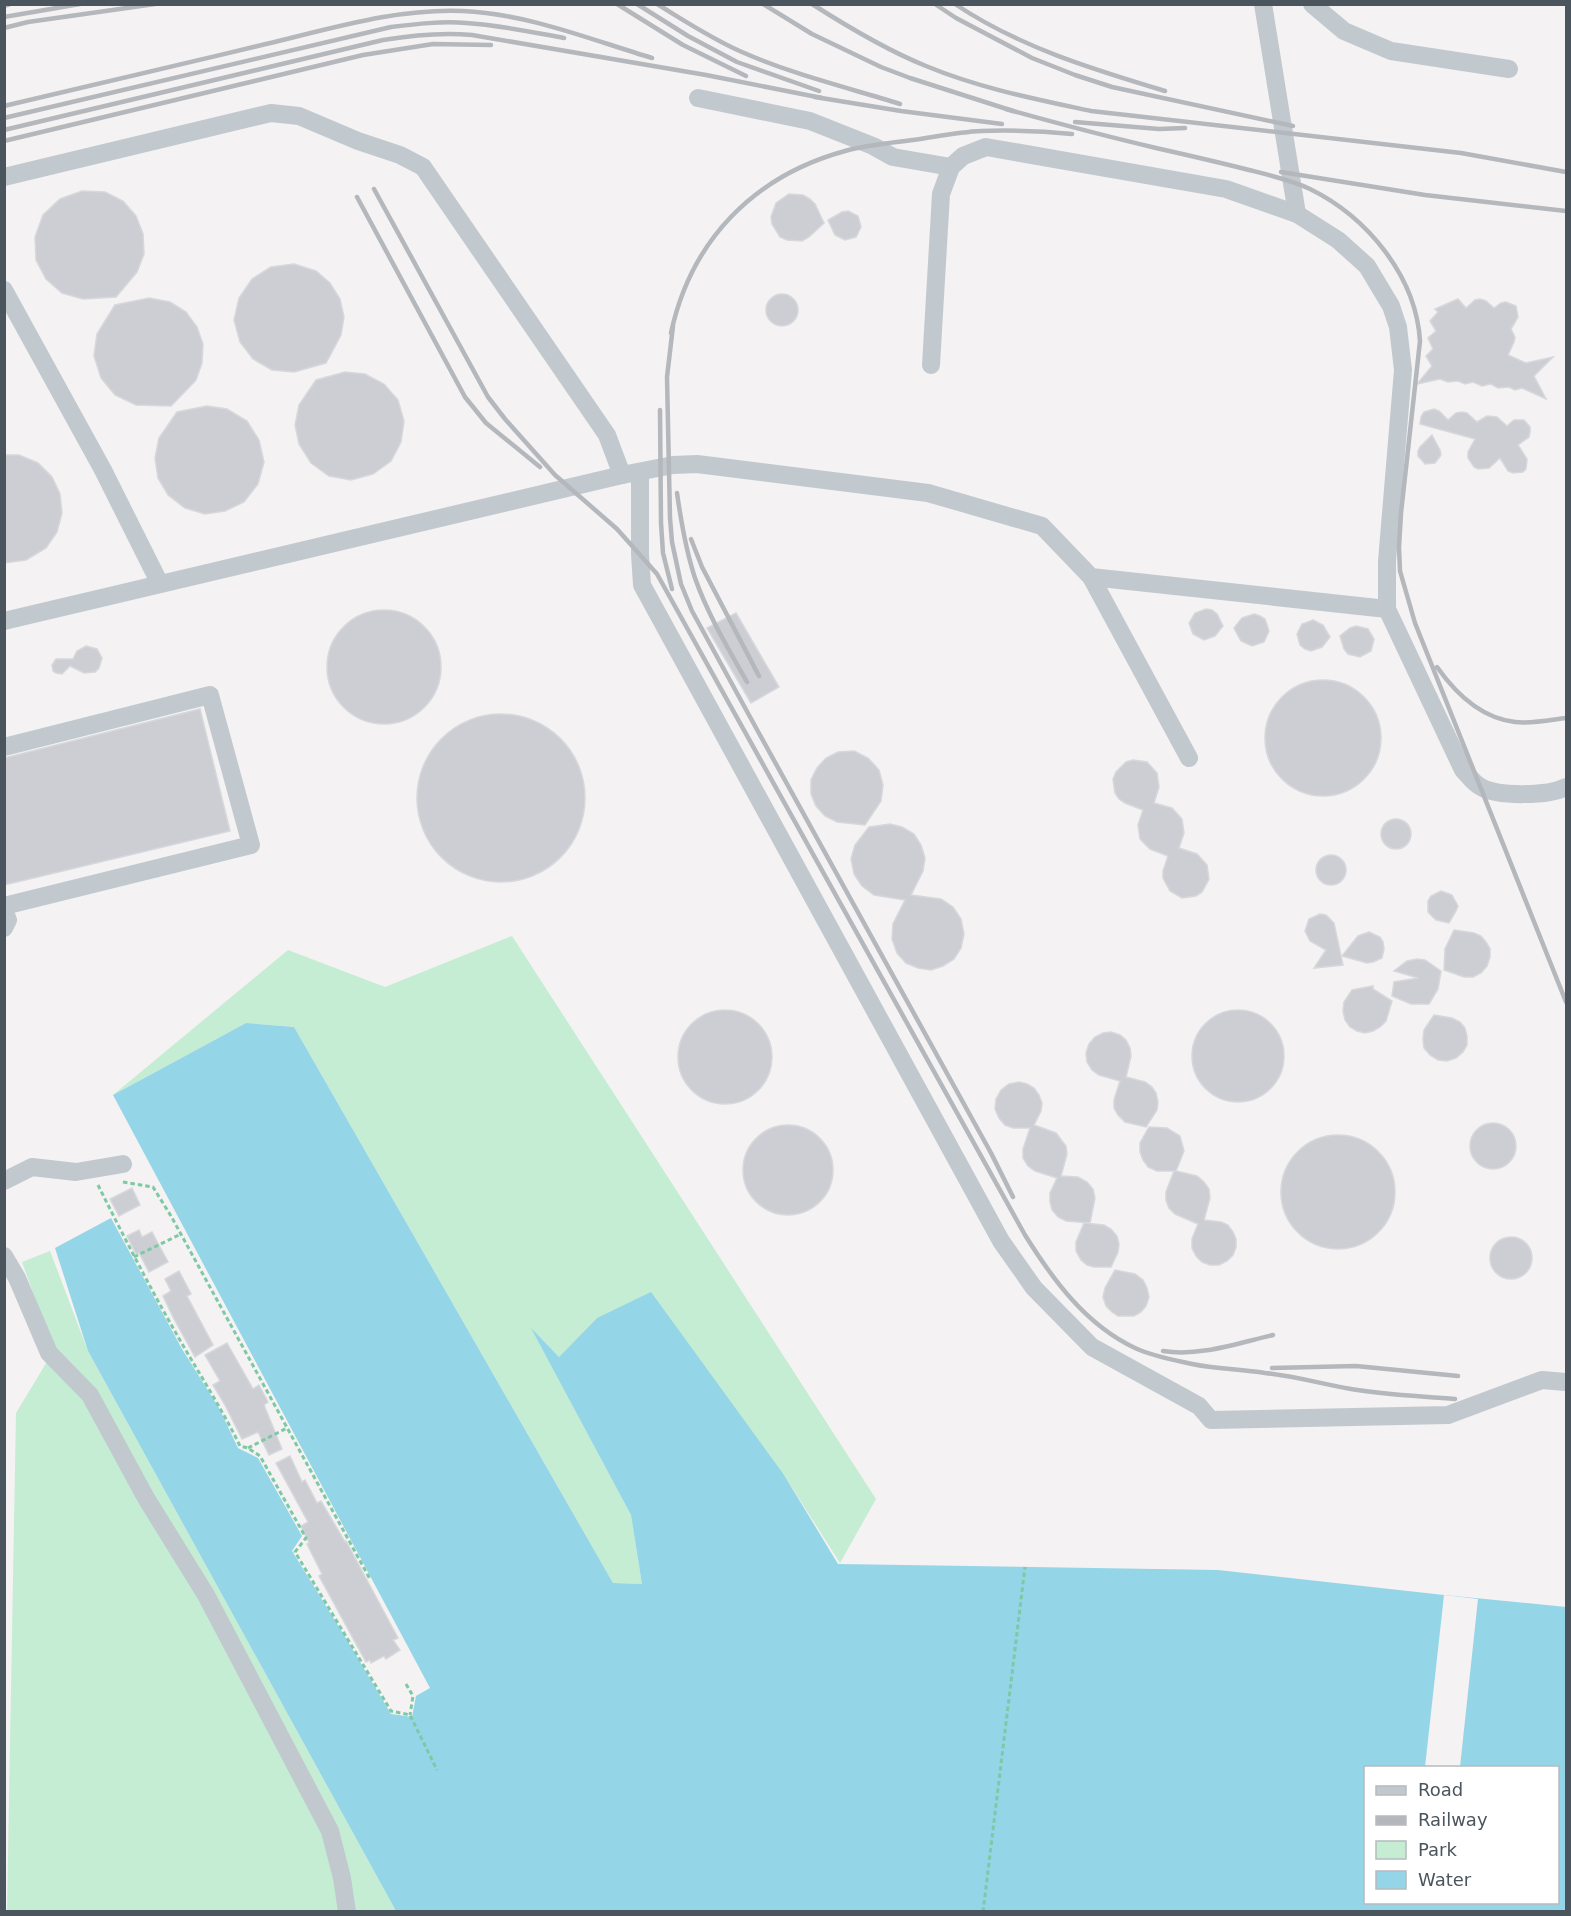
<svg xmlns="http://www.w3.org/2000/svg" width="1571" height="1916" viewBox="0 0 1571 1916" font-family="'DejaVu Sans',sans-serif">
	<rect width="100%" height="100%" fill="#f4f2f2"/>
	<!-- green -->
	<g fill="#c4edd4">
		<polygon points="512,936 876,1499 840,1563 784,1475 597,1318 559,1357 533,1331 631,1515 642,1584 613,1583 294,1027 246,1023 113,1095 288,950 385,987"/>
		<polygon points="50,1251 88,1351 396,1911 7,1912 16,1413 54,1350 22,1262"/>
	</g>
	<!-- water -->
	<path fill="#94d5e7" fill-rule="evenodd" d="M 246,1023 L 294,1027 L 613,1583 L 642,1584 L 631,1515 L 531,1328 L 559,1357 L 597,1318 L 651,1292 L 784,1475 L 838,1564 L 1218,1570 L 1444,1595 L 1566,1607 L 1566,1911 L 396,1911 L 88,1351 L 55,1248 L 111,1218 L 182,1349 L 219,1408 L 238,1448 L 258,1458 L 302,1536 L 292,1551 L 347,1640 L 391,1714 L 412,1717 L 416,1696 L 430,1688 L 113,1095 ZM 1366,1768 L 1558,1768 L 1558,1902 L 1366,1902 Z"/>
	<!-- pier -->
	<polygon fill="#f4f2f2" points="1444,1595 1478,1599 1460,1767 1425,1767"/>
	<!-- building -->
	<g fill="#ccced4" stroke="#d6d8dc" stroke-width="1.5">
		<polygon points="82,191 105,192 123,201 136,216 143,234 144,254 137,272 116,297 83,299 62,293 46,279 36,260 35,237 43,215 60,199"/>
		<polygon points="789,194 803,195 810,199 815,204 824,223 809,237 802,241 787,240 780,237 772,224 771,217 776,203"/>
		<polygon points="848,211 858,216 861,227 856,237 845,240 835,235 828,220 842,212"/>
		<polygon points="294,264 316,271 330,283 340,299 344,317 341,335 326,363 294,372 272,370 253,359 240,342 234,320 239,298 252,279 271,267"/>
		<circle cx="782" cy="310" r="16"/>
		<polygon points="149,298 170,302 186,312 197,327 203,344 202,363 196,380 171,406 136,405 115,395 101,378 94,356 97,334 115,305"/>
		<polygon points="1458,299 1466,308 1475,300 1480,299 1486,301 1494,308 1501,303 1506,302 1516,306 1518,317 1511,329 1515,337 1514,342 1508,355 1526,363 1553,357 1534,376 1546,399 1522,388 1515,390 1509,387 1498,388 1491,384 1482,386 1473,382 1465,384 1458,381 1448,382 1440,379 1417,384 1432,366 1426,356 1433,349 1428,338 1436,331 1430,321 1438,312 1435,309"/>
		<polygon points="345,372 365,374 384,384 398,400 404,421 401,442 391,461 373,474 351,480 329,476 311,463 299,444 295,425 299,405 316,380"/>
		<polygon points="207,406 227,409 247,421 259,440 264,462 258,484 244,502 225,511 205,514 185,508 168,495 158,478 155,458 159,438 177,412"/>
		<polygon points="1434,409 1439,411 1448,420 1456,413 1462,412 1467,413 1477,422 1487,416 1497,417 1507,426 1514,420 1524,420 1530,427 1530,432 1529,437 1518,445 1527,459 1526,469 1523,472 1513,473 1508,471 1500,458 1489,468 1478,469 1474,467 1468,458 1468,452 1475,439 1420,424 1421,417 1424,412"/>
		<polygon points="1432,435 1440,450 1441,455 1435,463 1425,464 1418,456 1418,451 1420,447"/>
		<polygon points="4,455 19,455 38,463 52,477 60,494 62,513 57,532 46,548 26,560 4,563"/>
		<polygon points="1206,609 1212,610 1217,614 1223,626 1215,636 1204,640 1193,634 1189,623 1195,613"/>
		<circle cx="384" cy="667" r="57"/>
		<polygon points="736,613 779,687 751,703 707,628"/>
		<polygon points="1254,614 1260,616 1265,619 1269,631 1264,642 1252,646 1241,641 1234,628 1242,618"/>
		<polygon points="1313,620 1323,625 1330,637 1322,647 1311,651 1305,649 1300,645 1297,634 1302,624"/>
		<polygon points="1356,626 1368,629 1374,639 1371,651 1360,657 1348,654 1344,649 1340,636 1350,628"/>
		<polygon points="86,646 97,649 102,658 99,668 95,672 84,673 70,666 62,674 56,673 53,671 52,665 56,659 73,659 77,651"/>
		<circle cx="1323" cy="738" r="58"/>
		<polygon points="200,709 230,831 4,885 4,758"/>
		<circle cx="501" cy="798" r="84"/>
		<polygon points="854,751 868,758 879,770 883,785 881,801 865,825 837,822 825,816 816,806 811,794 811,780 817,768 826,758 838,752"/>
		<polygon points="1133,760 1147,762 1157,773 1159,787 1154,803 1172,808 1182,819 1184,833 1179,848 1197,854 1207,865 1209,879 1202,892 1196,896 1182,898 1170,891 1163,878 1163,871 1168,856 1150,849 1140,839 1138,825 1143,810 1125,803 1119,799 1115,793 1113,779 1116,772 1126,762"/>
		<circle cx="1396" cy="834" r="15"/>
		<polygon points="890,824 902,827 914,834 921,845 925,858 923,871 911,895 941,899 953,907 961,919 964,934 961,948 954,959 943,966 931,970 918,968 906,963 897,953 892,939 893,924 905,900 874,895 862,886 854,874 851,859 855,845 869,827"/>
		<circle cx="1331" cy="870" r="15"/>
		<polygon points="1441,891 1452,895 1458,906 1456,911 1449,923 1436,920 1428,912 1428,901 1431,896"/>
		<polygon points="1320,914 1326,915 1334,923 1343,965 1314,968 1326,950 1310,941 1305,931 1309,919"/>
		<polygon points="1454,930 1474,933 1481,936 1486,942 1490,949 1490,957 1487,966 1481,973 1473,977 1464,977 1444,970 1445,949"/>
		<polygon points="1369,932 1380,937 1383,942 1384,949 1382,958 1373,962 1367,963 1342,956 1358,936"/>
		<polygon points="1417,959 1425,960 1441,971 1438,989 1429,1004 1411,1004 1392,996 1394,982 1418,978 1394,971 1407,961"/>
		<polygon points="1373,986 1373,989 1392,1001 1386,1021 1380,1027 1373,1031 1365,1033 1357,1031 1350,1027 1345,1020 1343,1011 1344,1002 1352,990"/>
		<circle cx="725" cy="1057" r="47"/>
		<circle cx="1238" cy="1056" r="46"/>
		<polygon points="1434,1015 1452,1018 1460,1022 1465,1028 1467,1036 1467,1045 1463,1052 1456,1058 1447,1061 1438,1060 1430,1055 1424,1048 1423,1039 1424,1030"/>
		<polygon points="1111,1032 1120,1035 1126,1040 1130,1048 1131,1056 1126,1077 1145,1082 1152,1087 1156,1093 1158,1102 1157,1110 1146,1127 1125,1122 1118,1115 1114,1108 1114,1100 1120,1081 1099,1075 1092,1070 1087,1062 1086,1053 1089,1044 1095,1037 1103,1033"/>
		<polygon points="1019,1082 1027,1084 1034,1088 1039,1095 1042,1103 1041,1111 1034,1125 1056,1133 1066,1146 1067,1154 1061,1176 1078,1177 1087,1182 1093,1189 1095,1198 1090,1223 1066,1221 1058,1217 1052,1210 1050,1202 1050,1193 1057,1178 1035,1171 1028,1166 1023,1158 1023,1149 1030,1128 1013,1128 1005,1125 999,1118 995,1109 996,1099 1001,1090 1009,1084"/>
		<circle cx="1493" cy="1146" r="23"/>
		<circle cx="788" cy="1170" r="45"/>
		<polygon points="1149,1127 1167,1128 1180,1136 1184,1151 1176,1171 1197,1176 1204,1182 1209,1189 1210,1198 1204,1220 1221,1222 1228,1225 1233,1232 1236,1239 1236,1247 1233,1255 1227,1261 1219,1265 1210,1265 1202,1262 1196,1256 1192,1248 1192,1239 1198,1224 1175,1214 1169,1208 1166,1200 1166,1192 1174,1171 1157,1171 1148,1167 1143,1160 1140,1152 1140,1143"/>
		<circle cx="1338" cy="1192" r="57"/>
		<polygon points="132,1188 140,1205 119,1216 110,1199"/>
		<polygon points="1084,1223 1104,1225 1111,1229 1117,1236 1119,1244 1118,1252 1111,1267 1094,1267 1087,1265 1081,1260 1076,1251 1076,1242"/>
		<polygon points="139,1230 142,1237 152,1232 168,1262 149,1272 139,1253 136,1254 127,1236"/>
		<circle cx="1511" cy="1258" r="21"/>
		<polygon points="1115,1270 1135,1274 1143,1280 1147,1288 1149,1297 1146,1306 1141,1312 1134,1316 1118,1316 1112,1312 1106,1306 1103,1297 1105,1288"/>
		<polygon points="179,1271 191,1294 187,1296 213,1345 195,1357 174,1319 163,1296 171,1291 165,1279"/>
		<polygon points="227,1343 253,1389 259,1385 268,1402 264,1405 282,1449 269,1455 258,1432 242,1439 225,1405 213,1385 220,1381 205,1355"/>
		<polygon points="290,1456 302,1482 305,1480 317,1503 321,1501 345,1542 346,1541 398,1638 393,1640 400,1650 386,1659 384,1656 371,1663 370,1660 366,1662 319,1576 322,1574 307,1544 309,1543 301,1526 308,1522 276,1463"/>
	</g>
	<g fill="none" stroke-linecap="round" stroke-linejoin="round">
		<!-- path -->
		<g stroke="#7ec9a5" stroke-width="3" stroke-dasharray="4.5 3" stroke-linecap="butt">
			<polyline points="123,1182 153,1187 171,1216 370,1579"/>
			<path d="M 98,1185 C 123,1235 149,1286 177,1335 C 198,1372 221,1407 240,1446 L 248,1448 L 260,1456 L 306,1538 L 295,1552 L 391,1711 L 410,1715 L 437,1770"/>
			<polyline points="134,1257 181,1234"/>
			<polyline points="248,1448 287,1428"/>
			<polyline points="406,1684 413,1696 410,1715"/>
			<polyline points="983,1912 1025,1567"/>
		</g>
		<!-- minor -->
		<g stroke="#c1c9cf" stroke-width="18">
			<polyline points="1263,4 1297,214"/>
			<polyline points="1312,4 1344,31 1391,51 1509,69"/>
			<polyline points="698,98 810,121 873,146 893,157 951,167"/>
			<polyline points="4,177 271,113 299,116 358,141 400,155 423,167 607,435 622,475"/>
			<polyline points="4,290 103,470 160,584"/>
			<path d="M 931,365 L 941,194 L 951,167 L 963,156 L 986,147 L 1226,189 L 1297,214 L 1338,240 L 1367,266 L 1391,306 L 1398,327 L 1403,370 L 1387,561 L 1387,609 L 1463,770 C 1468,775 1474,784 1481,787 C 1498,797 1549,796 1566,787"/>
			<polyline points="640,472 640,554 642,585 1001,1241 1034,1288 1092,1347 1199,1406 1211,1420 1448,1415 1542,1380 1566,1382"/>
			<polyline points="1091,577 1189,758"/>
			<polyline points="4,621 622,475 673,465 697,464 928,493 1042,526 1091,577 1387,609"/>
			<polyline points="4,747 210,695 251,845 4,906"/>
			<polyline points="4,910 8,920 4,928"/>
			<polyline points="4,1181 32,1167 76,1172 123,1164"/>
			<polyline points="4,1256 17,1278 49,1353 90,1395 146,1498 206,1595 330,1831 342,1878 347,1912"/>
		</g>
		<!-- rail -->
		<g stroke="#b4b7bb" stroke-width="4.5">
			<polyline points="617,4 683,45 746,76"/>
			<polyline points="637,4 688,36 737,62 819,91"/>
			<path d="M 657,4 C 685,21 712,39 742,52 C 791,74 849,88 900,104"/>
			<polyline points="763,4 812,34 881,67 910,78 1013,111"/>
			<path d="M 812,4 C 848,27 886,50 926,66 C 979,88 1035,99 1091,111 L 1461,153 L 1566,172"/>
			<polyline points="935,4 956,18 1032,58 1075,75 1112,87 1293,126"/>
			<path d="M 955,4 C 1019,47 1092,69 1165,91"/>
			<polyline points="4,6 10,4"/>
			<polyline points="4,17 80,4"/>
			<polyline points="4,28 28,22 155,4"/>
			<polyline points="815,97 901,111 1002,124"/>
			<path d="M 4,106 C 92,85 179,65 266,44 C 330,29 396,8 463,11 C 528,14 589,39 652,58"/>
			<path d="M 1006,109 C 1056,123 1105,136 1156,148 C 1187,155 1218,162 1249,170 C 1269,175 1291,180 1310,189 C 1367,217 1416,276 1420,341 L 1401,513 L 1399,547 L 1400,571 L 1415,623 L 1566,1002"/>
			<path d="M 4,118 L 391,27 C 416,24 441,21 466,23 C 499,25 531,32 564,38"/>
			<polyline points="1075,122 1159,129 1185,128"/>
			<path d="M 4,130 L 383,40 C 413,35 441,32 472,35 L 706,75 L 822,98"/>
			<polyline points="4,141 363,55 433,44 491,45"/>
			<polyline points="1281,172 1425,195 1566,211"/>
			<path d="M 374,189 L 488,397 L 505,419 L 555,475 L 617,529 L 657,574 L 1025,1235 C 1053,1280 1086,1325 1135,1348 C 1152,1356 1174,1360 1192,1364 C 1216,1369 1241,1369 1265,1373 C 1294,1376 1322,1384 1351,1389 C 1385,1395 1421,1396 1455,1399"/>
			<polyline points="357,197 465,397 486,423 540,467"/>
			<polyline points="673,326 667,377 670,518 672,542 681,584 692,611 755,726 991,1153 1013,1197"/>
			<path d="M 671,333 C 691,240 754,176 845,151 C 866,145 890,143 913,140 C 935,137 958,132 981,131 C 1011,130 1042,131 1072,134"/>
			<polyline points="660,410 661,523 663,553 672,589"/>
			<path d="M 677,493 C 681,521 686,551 695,578 C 708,615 728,648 747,682"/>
			<polyline points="691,539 702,567 759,676"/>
			<path d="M 1437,667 C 1456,694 1481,718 1515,722 C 1532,724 1550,720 1566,718"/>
			<path d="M 1163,1351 C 1199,1357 1238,1343 1273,1335"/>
			<polyline points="1272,1368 1356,1366 1458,1376"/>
		</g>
	</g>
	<!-- border -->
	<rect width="1571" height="1916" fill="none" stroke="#4b555e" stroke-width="12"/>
	<!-- legend -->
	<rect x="1364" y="1766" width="195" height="138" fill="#ffffff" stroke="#b7bbbf" stroke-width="1.5"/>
	<rect x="1376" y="1786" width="30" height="9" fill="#c1c9cf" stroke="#b7bbbf" stroke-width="1.5"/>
	<text x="1418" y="1796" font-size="18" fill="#4b555e">Road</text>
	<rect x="1376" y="1816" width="30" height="9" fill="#b4b7bb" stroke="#b7bbbf" stroke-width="1.5"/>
	<text x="1418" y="1826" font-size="18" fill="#4b555e">Railway</text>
	<rect x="1376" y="1841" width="30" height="18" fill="#c4edd4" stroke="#b7bbbf" stroke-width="1.5"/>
	<text x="1418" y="1856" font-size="18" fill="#4b555e">Park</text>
	<rect x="1376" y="1871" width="30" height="18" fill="#94d5e7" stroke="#b7bbbf" stroke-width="1.5"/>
	<text x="1418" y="1886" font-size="18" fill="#4b555e">Water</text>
</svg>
